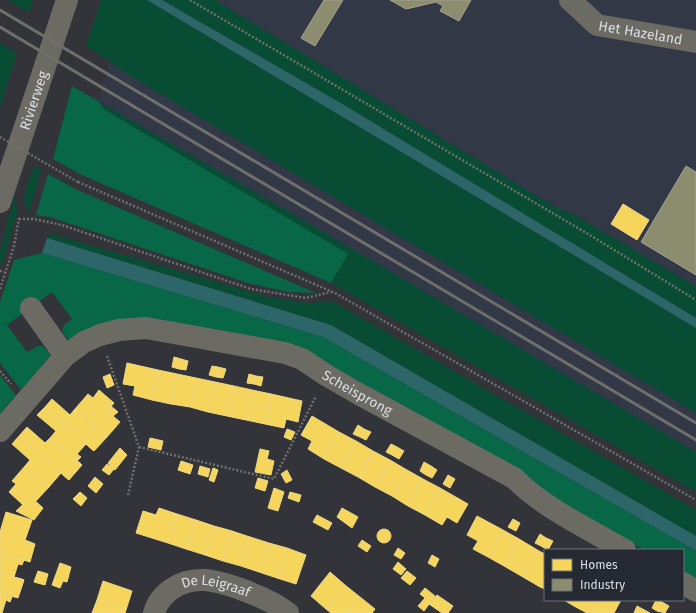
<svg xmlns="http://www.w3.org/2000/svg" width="696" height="613" viewBox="0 0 696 613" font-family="'Fira Sans',sans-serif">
	<rect width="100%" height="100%" fill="#323439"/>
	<!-- built -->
	<g fill="#333846">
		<polygon points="159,0 696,0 696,341"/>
		<polygon points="110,61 696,380 696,481 105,110 98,101"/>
	</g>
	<!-- green -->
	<g fill="#094c34">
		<polygon points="8,0 33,0 29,12"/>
		<polygon points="101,0 147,0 696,328 696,413 122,71 110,61 86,46"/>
		<polygon points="162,0 215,0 557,208 575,215 696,286 696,318 344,105"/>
		<polygon points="0,43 17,53 0,108"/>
		<polygon points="98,101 278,205 696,452 696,492 331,283 348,254 105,110"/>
		<path d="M 34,166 L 41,170 L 29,212 C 18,199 30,180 34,166 Z"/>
		<polygon points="15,195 17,212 2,264 0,263 0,251"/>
		<polygon points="49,233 268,297 309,303 332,301 696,510 696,536 331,325 47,238"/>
	</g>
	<!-- forest -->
	<g fill="#076746">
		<polygon points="72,86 98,101 105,110 348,254 331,283 82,175 53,159"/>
		<polygon points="48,174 75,189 316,293 288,292 248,283 50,217 36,215"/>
		<polygon points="42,253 323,337 696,551 696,579 683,572 683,550 644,550 296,349 155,319 68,340 62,331 64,325 72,319 52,292 7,325 27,352 38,346 43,346 51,355 21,390 0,363 0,302 14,260"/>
		<polygon points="0,375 16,395 0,414"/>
	</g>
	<!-- water -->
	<g fill="#2c6668">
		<polygon points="147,0 162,0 344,105 696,318 696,328"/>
		<polygon points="47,238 331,325 696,536 696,551 323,337 42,253"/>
	</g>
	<!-- homes -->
	<g fill="#f6d55c" stroke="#eed784">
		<polygon points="623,204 649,220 637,240 611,224"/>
		<polygon points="174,357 181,359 179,369 172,367"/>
		<polygon points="181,359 188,361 186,370 179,369"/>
		<polygon points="127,363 158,370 152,400 133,395 135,386 123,384"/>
		<polygon points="212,366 218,367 216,377 209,375"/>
		<polygon points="218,367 226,369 223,378 216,377"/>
		<polygon points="158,370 177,374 171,404 152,400"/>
		<polygon points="110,374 114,385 107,388 103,377"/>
		<polygon points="177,374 196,378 190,407 171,404"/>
		<polygon points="249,374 256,376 254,384 247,383"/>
		<polygon points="256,376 263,377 261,386 254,384"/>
		<polygon points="196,378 215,382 208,412 190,407"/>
		<polygon points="215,382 234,386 227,416 208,412"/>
		<polygon points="234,386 252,390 246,420 227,416"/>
		<polygon points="99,390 114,403 107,411 120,422 107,437 75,409 88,394 93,398"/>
		<polygon points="252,390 271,394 265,424 246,420"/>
		<polygon points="271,394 302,401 298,422 286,419 284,428 265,424"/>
		<polygon points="52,399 70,415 75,409 107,437 94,451 45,407"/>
		<polygon points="111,406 118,412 113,416 107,411"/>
		<polygon points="45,407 94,451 86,444 77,454 81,457 77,461 82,465 50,438 56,431 37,415"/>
		<polygon points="312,416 339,432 324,459 308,449 312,441 301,435"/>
		<polygon points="358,425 364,429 360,437 353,434"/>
		<polygon points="27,427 45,443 50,438 82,465 69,480 19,436"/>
		<polygon points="287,429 295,432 291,440 284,437"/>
		<polygon points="364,429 371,432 366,440 360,437"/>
		<polygon points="339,432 356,441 341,468 324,459"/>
		<polygon points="19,436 69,480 61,473 49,487 25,466 30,460 12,444"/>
		<polygon points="150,438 163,441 161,450 148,447"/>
		<polygon points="356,441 373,451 358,477 341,468"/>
		<polygon points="391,444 397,447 392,455 386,452"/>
		<polygon points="397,447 404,451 399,459 392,455"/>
		<polygon points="120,448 127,455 115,470 108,463"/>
		<polygon points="260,449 269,451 267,459 274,461 271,475 255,472"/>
		<polygon points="373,451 390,460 375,487 358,477"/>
		<polygon points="390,460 407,470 392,496 375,487"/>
		<polygon points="181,461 193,465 190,474 178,470"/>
		<polygon points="424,462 431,466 426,475 420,471"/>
		<polygon points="107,464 114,469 109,475 102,470"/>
		<polygon points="25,466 49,487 35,502 31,497 23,505 9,492 16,484 12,481"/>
		<polygon points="200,466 210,469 208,477 198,474"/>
		<polygon points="431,466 437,470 432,478 426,475"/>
		<polygon points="213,468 218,470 214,482 209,480"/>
		<polygon points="287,470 292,480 286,483 281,474"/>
		<polygon points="407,470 423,479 408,506 392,496"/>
		<polygon points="448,475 455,479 450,488 443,484"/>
		<polygon points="95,477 103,484 96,493 88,486"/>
		<polygon points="258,478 268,481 265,491 255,488"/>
		<polygon points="423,479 440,488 425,515 408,506"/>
		<polygon points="274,488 284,492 278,511 268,508"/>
		<polygon points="440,488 468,504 457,523 447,517 442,525 425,515"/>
		<polygon points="80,492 87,498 81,506 73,499"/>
		<polygon points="290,492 301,495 299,502 288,498"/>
		<polygon points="31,497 43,508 34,520 16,511"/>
		<polygon points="159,508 177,514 168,543 136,533 143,511 156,515"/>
		<polygon points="342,508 358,517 352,528 337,517"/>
		<polygon points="6,512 32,520 25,540 35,544 30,562 0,553 0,532"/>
		<polygon points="177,514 196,520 186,549 168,543"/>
		<polygon points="317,515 332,523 328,530 313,522"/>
		<polygon points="477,516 503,530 488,557 473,549 478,541 467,535"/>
		<polygon points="513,519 520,523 516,531 508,527"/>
		<polygon points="196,520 214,526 205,555 186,549"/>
		<polygon points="214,526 232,531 223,561 205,555"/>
		<circle cx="384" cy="536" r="7"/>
		<polygon points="503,530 519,539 504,566 488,557"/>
		<polygon points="232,531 250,537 241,566 223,561"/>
		<polygon points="540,534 546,538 541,546 535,543"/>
		<polygon points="250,537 269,543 259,572 241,566"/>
		<polygon points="546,538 553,541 548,550 541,546"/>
		<polygon points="519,539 539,551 523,577 504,566"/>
		<polygon points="362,540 371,546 367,552 358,546"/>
		<polygon points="269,543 287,548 277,578 259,572"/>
		<polygon points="287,548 306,555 296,584 277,578"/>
		<polygon points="398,548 405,553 401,559 394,555"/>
		<polygon points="539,551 545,554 545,578 540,587 523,577"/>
		<polygon points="0,553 24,560 22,565 18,564 14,577 24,580 0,573"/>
		<polygon points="432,555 439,559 435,567 428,563"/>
		<polygon points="398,562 406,569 401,575 393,569"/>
		<polygon points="60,563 71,567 67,582 63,581 60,588 52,585"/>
		<polygon points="38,571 48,574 45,585 34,582"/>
		<polygon points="407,571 416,578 410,585 401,578"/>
		<polygon points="330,572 345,585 326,609 311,596"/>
		<polygon points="0,573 24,580 18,598 0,593"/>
		<polygon points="545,578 545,589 540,587"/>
		<polygon points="103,581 132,591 126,610 97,600"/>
		<polygon points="345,585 360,597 347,613 331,613 326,609"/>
		<polygon points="425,588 435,596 424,611 418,606 425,598 420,594"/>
		<polygon points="0,593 12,597 10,602 6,600 2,613 0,613"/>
		<polygon points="437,595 453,606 448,613 442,613 429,604"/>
		<polygon points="360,597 375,609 372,613 347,613"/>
		<polygon points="97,600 126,610 125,613 92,613"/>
		<polygon points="564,600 577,600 574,606"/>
		<polygon points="577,600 599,600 591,613 587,613 574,606"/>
		<polygon points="599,600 621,600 614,613 591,613"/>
		<polygon points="656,600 662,602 657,611 652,608"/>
		<polygon points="662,602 669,606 665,613 657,611"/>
		<polygon points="637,606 650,613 634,613"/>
	</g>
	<!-- industry -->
	<g fill="#8c8c6e" stroke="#a3a491">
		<polygon points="324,0 343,0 315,46 301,38"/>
		<polygon points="390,0 471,0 459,21 440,11 443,6 436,2 406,9"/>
		<polygon points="686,166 696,172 696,275 641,242"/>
	</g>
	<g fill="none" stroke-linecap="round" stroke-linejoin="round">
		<!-- path -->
		<g stroke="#70706d" stroke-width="2.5" stroke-dasharray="2 2" stroke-linecap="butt">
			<polyline points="190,0 588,234 696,300"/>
			<polyline points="78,182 335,293 696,500"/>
			<polyline points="19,219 34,219 62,225 251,289 306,298 331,292"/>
			<polyline points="0,271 5,272"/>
			<polyline points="0,289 14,246 19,218"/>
			<polyline points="107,356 139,447 128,495"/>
			<polyline points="0,371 11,384"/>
			<polyline points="139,447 274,479 316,396"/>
		</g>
		<!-- minor -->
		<g stroke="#6c6b63" stroke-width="22">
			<path id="s1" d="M 570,0 L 597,25 L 696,42"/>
			<path id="s2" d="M 0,202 L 67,0"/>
			<polyline points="31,308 65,356"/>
			<path id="s3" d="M 0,431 L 65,356 L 84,342 L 100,335 L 119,330 L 146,328 L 285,353 L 302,359 L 326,375 L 357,393 L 514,478 C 545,509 587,528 625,550"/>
			<polyline points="683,583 696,591"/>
			<path id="s4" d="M 154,613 C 160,592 182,579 203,580 C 225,581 271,599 288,613"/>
		</g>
		<!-- rail -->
		<g stroke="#6f706b" stroke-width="3">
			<polyline points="0,10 696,423"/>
			<polyline points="0,27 696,440"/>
		</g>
		<!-- path-bridge -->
		<polyline stroke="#70706d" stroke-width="2.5" stroke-dasharray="2 2" stroke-linecap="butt" points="0,137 78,182"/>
	</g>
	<g text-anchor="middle" stroke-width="4" stroke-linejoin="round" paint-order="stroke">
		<!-- street labels -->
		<g font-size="14" fill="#dadde3" stroke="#252932">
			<text dy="5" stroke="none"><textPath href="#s1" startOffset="81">Het Hazeland</textPath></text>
			<text dy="5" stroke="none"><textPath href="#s2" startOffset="107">Rivierweg</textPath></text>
			<text dy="5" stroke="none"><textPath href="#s3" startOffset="411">Scheisprong</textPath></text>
			<text dy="5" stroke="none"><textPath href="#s4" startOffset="77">De Leigraaf</textPath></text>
		</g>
	</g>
	<!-- legend -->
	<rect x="544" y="549" width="140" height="52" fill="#252932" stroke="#6d7179"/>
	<rect x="552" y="559" width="20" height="12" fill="#f6d55c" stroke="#6d7179"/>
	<text x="580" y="569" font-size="12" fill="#dadde3">Homes</text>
	<rect x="552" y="579" width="20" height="12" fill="#8c8c6e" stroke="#6d7179"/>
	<text x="580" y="589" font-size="12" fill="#dadde3">Industry</text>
</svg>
